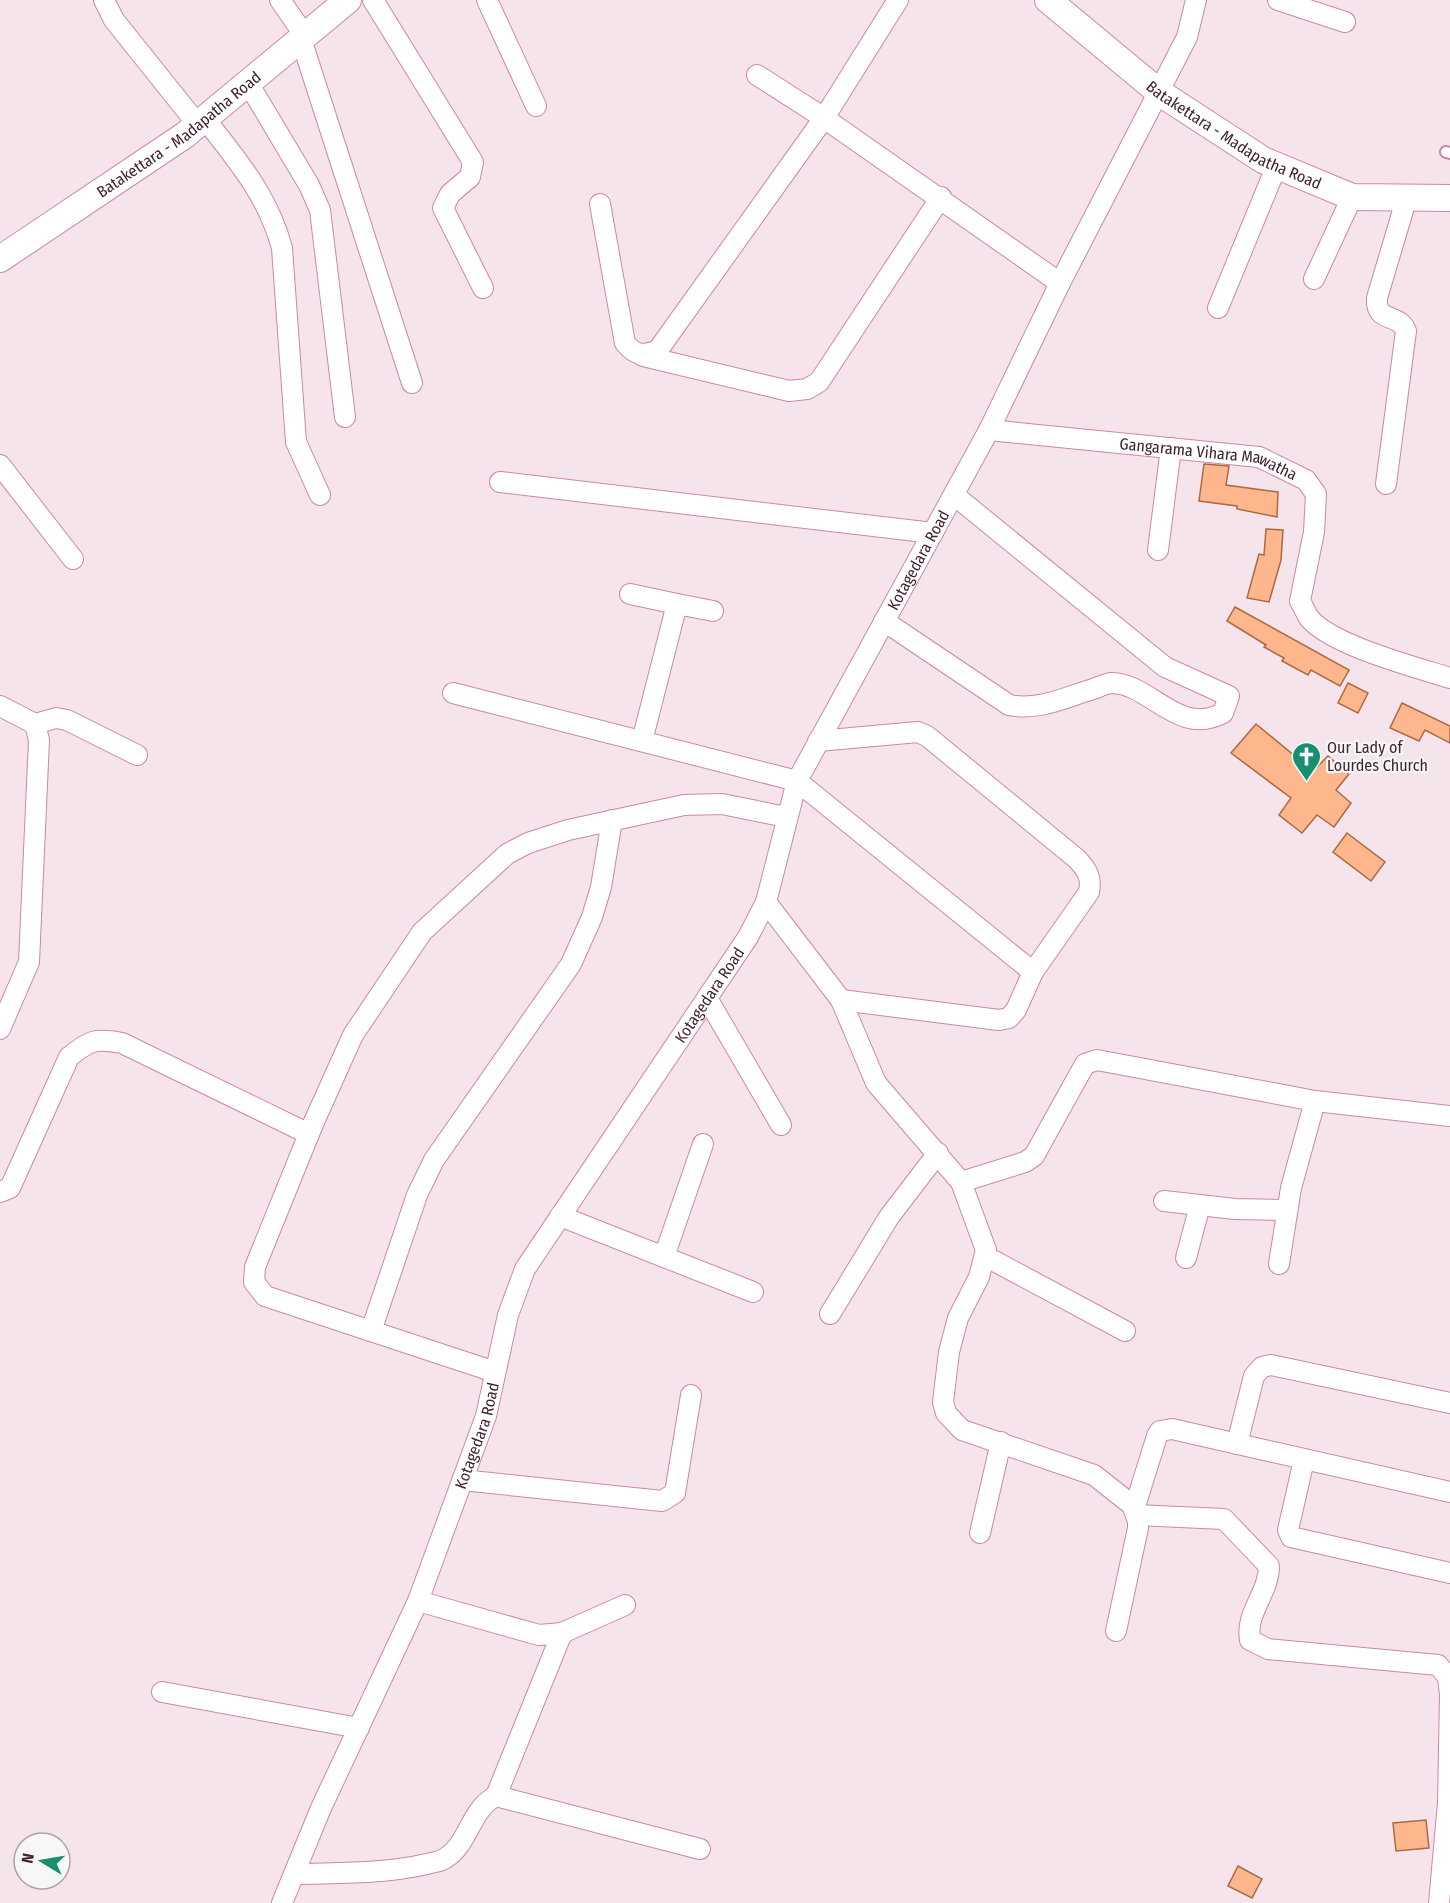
<svg xmlns="http://www.w3.org/2000/svg" width="1450" height="1903" viewBox="0 0 1450 1903" font-family="'Fira Sans Condensed',sans-serif">
	<rect width="100%" height="100%" fill="#f5e4eb"/>
	<!-- building -->
	<g fill="#feb68d" stroke="#ac6a43" stroke-width="1.5">
		<polygon points="1204,464 1229,466 1226,485 1278,492 1277,517 1237,509 1237,506 1199,501"/>
		<polygon points="1266,529 1283,530 1281,560 1269,602 1247,598 1259,554 1264,555"/>
		<polygon points="1235,607 1349,670 1340,686 1311,670 1308,675 1282,661 1284,658 1264,647 1266,645 1227,621"/>
		<polygon points="1348,683 1368,693 1358,713 1338,703"/>
		<polygon points="1402,703 1450,726 1450,743 1425,730 1419,741 1390,728"/>
		<polygon points="1256,724 1313,771 1328,756 1349,774 1336,790 1351,803 1334,827 1317,815 1302,833 1279,815 1291,798 1231,753"/>
		<polygon points="1347,833 1385,862 1371,881 1333,852"/>
		<polygon points="1426,1820 1429,1848 1396,1851 1393,1823"/>
		<polygon points="1238,1866 1262,1879 1252,1898 1228,1886"/>
	</g>
	<g fill="none" stroke-linecap="round" stroke-linejoin="round">
		<defs>
			<polyline id="service" points="1446,152 1450,153"/>
			<g id="minor">
				<polyline points="104,0 114,20 198,125"/>
				<polyline points="280,0 305,36"/>
				<polyline points="373,0 473,162 470,177 450,194 443,208 483,288"/>
				<polyline points="487,0 536,106"/>
				<polyline points="898,0 824,118 1060,283"/>
				<polyline points="1278,0 1345,22"/>
				<polyline points="301,39 412,383"/>
				<polyline points="248,83 309,185 320,210 345,417"/>
				<path d="M 205,119 C 238,161 268,196 282,248 L 296,442 L 320,495"/>
				<path d="M 600,204 L 625,343 C 636,356 642,356 658,350 L 824,118 L 757,75"/>
				<polyline points="1314,279 1352,197"/>
				<polyline points="1218,308 1277,165"/>
				<polyline points="643,356 789,391 807,389 819,382 941,197"/>
				<path id="s1" d="M 989,430 L 1259,457 L 1306,480 L 1316,494 L 1314,532 L 1300,601 C 1303,606 1306,613 1309,618 C 1331,645 1415,667 1450,678"/>
				<polyline points="0,465 73,559"/>
				<polyline points="500,482 933,533"/>
				<path d="M 1386,484 L 1406,331 C 1399,312 1375,324 1377,298 L 1407,197"/>
				<polyline points="1158,550 1171,448"/>
				<polyline points="630,594 677,604 642,741"/>
				<polyline points="677,604 713,611"/>
				<path d="M 884,621 L 1009,705 C 1037,711 1064,698 1090,690 C 1097,688 1106,683 1112,683 C 1151,684 1178,737 1223,713 L 1229,696 L 1165,667 L 954,495"/>
				<polyline points="453,693 797,781 1033,972"/>
				<polyline points="0,706 35,724 39,740 29,962 0,1029"/>
				<polyline points="35,724 56,718 67,720 137,755"/>
				<path d="M 818,741 L 918,732 L 927,736 L 1077,859 C 1087,870 1092,877 1089,892 L 1033,972 L 1016,1010 L 1009,1018 L 999,1020 L 841,1000"/>
				<polyline points="766,902 841,1000 876,1083 961,1182 986,1250 979,1277 958,1318 949,1352 943,1402 946,1413 962,1430 1094,1475 1132,1505 1137,1500 1157,1436 1160,1431 1172,1429 1450,1492"/>
				<polyline points="707,998 781,1125"/>
				<polyline points="961,1182 1025,1162 1034,1156 1085,1064 1097,1060 1315,1101 1450,1116"/>
				<path d="M 0,1192 L 10,1188 L 69,1057 C 90,1040 95,1038 122,1043 L 309,1134"/>
				<polyline points="1164,1201 1235,1209 1287,1210"/>
				<polyline points="560,1216 753,1292"/>
				<polyline points="985,1256 1125,1331"/>
				<polyline points="664,1257 703,1144"/>
				<polyline points="1186,1258 1200,1205"/>
				<polyline points="1279,1264 1291,1188 1315,1101"/>
				<polyline points="830,1314 889,1217 938,1153"/>
				<polyline points="371,1331 417,1195 434,1160 571,964 592,917 601,887 612,820"/>
				<polyline points="495,1372 265,1296 254,1282 255,1267 313,1124 353,1035 422,932 507,854 528,843 568,830 684,805 722,804 786,817"/>
				<polyline points="1237,1444 1254,1376 1262,1367 1271,1365 1450,1403"/>
				<polyline points="1304,1460 1288,1530 1291,1537 1450,1573"/>
				<polyline points="462,1480 662,1501 675,1493 691,1395"/>
				<path d="M 1136,1515 L 1224,1519 L 1269,1566 C 1269,1593 1245,1613 1250,1640 L 1268,1649 L 1438,1665 L 1448,1677 L 1450,1695 L 1448,1803 L 1439,1903"/>
				<polyline points="980,1533 1001,1442"/>
				<polyline points="418,1601 539,1635 562,1633 625,1605"/>
				<polyline points="1116,1631 1138,1528 1138,1521 1132,1505"/>
				<polyline points="162,1692 359,1728"/>
				<polyline points="496,1796 562,1633"/>
				<path d="M 294,1874 C 339,1873 383,1874 427,1864 C 432,1862 440,1862 444,1859 C 469,1845 470,1809 496,1796 L 700,1849"/>
				<path id="s2" d="M 282,1903 L 321,1808 L 418,1601 L 486,1416 L 508,1315 L 525,1269 L 748,937 L 766,902 L 797,781 L 989,430 L 1060,283 L 1187,37 L 1196,0"/>
			</g>
			<g id="tertiary">
				<path id="s3" d="M 1048,0 L 1160,93 L 1263,160 L 1352,197 L 1450,198"/>
				<path id="s4" d="M 0,259 L 185,135 L 348,0"/>
			</g>
		</defs>
		<!-- service casing -->
		<use href="#service" stroke="#d086a8" stroke-width="14"/>
		<!-- minor casing -->
		<use href="#minor" stroke="#d086a8" stroke-width="22"/>
		<!-- tertiary casing -->
		<use href="#tertiary" stroke="#d086a8" stroke-width="28"/>
		<!-- service -->
		<use href="#service" stroke="#fff" stroke-width="10"/>
		<!-- minor -->
		<use href="#minor" stroke="#fff" stroke-width="20"/>
		<!-- tertiary -->
		<use href="#tertiary" stroke="#fff" stroke-width="26"/>
	</g>
	<!-- icons -->
	<defs>
		<symbol id="church-pin" viewBox="-11 -11 22 30"><path d="M0 17L-7.5 6A9.5 9.5 0 1 1 7.5 6Z" fill="#198f72" stroke="#f7f7f7"/><path d="M-1.2-6h2.4v3.5h3.3v2.4h-3.3V6h-2.4V-.1h-3.3v-2.4h3.3Z" fill="#fff"/></symbol>
	</defs>
	<g fill-rule="evenodd">
		<use href="#church-pin" x="1290" y="740" width="33" height="45"/>
	</g>
	<g text-anchor="middle" stroke-width="4.5" stroke-linejoin="round" paint-order="stroke">
		<!-- street labels -->
		<g font-size="16" fill="#402231" stroke="#f7f7f7">
			<text dy="6" stroke="none"><textPath href="#s3" startOffset="231">Batakettara - Madapatha Road</textPath></text>
			<text dy="6" stroke="none"><textPath href="#s4" startOffset="218">Batakettara - Madapatha Road</textPath></text>
			<text dy="6" stroke="none"><textPath href="#s1" startOffset="222">Gangarama Vihara Mawatha</textPath></text>
			<text dy="6" stroke="none"><textPath href="#s2" startOffset="1497">Kotagedara Road</textPath></text>
			<text dy="6" stroke="none"><textPath href="#s2" startOffset="1011">Kotagedara Road</textPath></text>
			<text dy="6" stroke="none"><textPath href="#s2" startOffset="507">Kotagedara Road</textPath></text>
		</g>
		<!-- poi labels -->
		<g font-size="16" fill="#402231" stroke="#f7f7f7" text-anchor="start">
			<text x="1327" y="753">Our Lady of<tspan x="1327" dy="18">Lourdes Church</tspan></text>
		</g>
	</g>
	<!-- north arrow -->
	<g transform="translate(42 1861) rotate(281)"><circle r="28" fill="#f7f7f7" stroke="#aea2a8" stroke-width="1.5"/>
	<path d="M0-4.5L10 22L0 15L-10 22Z" fill="#198f72"/>
	<text y="-9" font-size="16" font-weight="bold" text-anchor="middle" fill="#402231">N</text>
	</g>
</svg>
